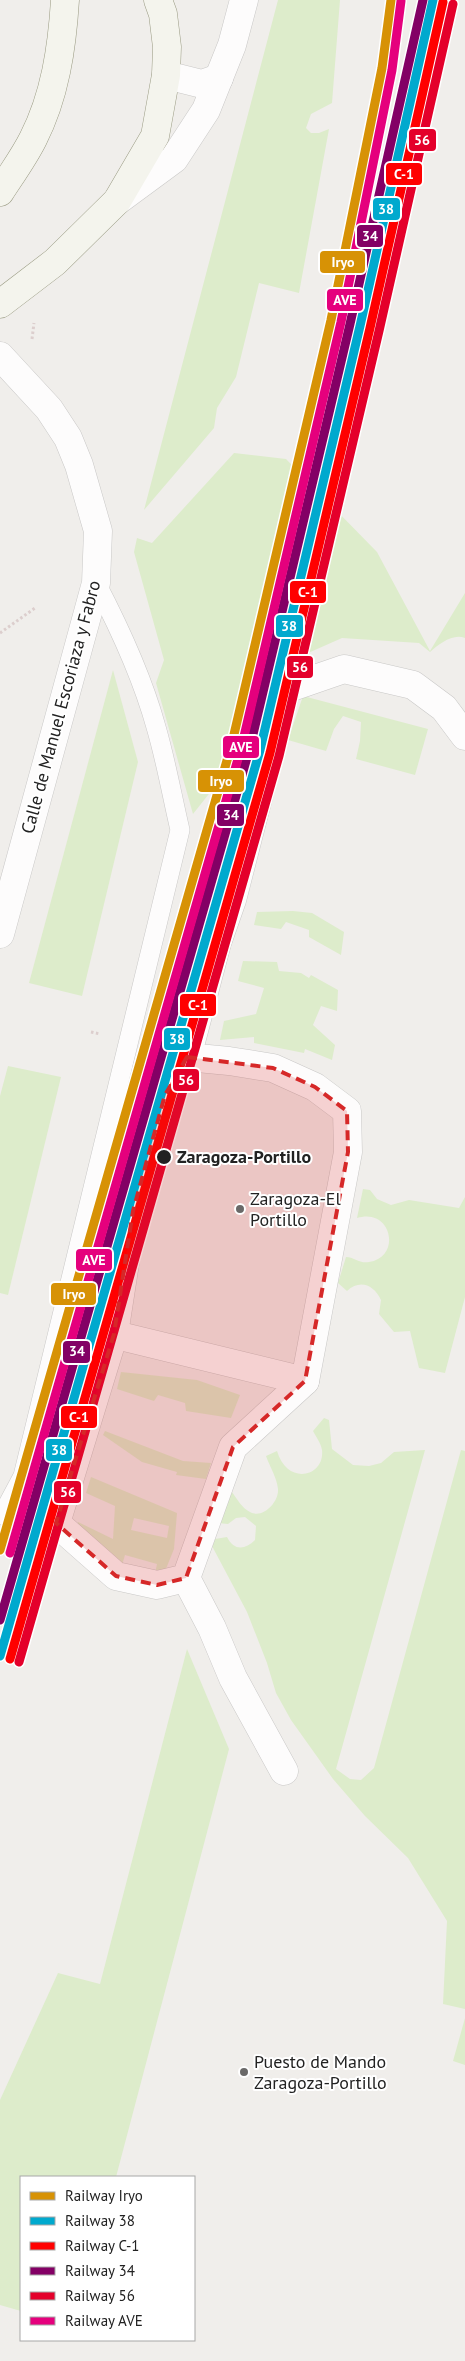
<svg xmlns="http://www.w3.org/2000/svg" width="465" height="2361" viewBox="0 0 465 2361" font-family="'PT Sans',sans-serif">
	<rect width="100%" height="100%" fill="#f0eeeb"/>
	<!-- grass -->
	<g fill="#ddeccb" fill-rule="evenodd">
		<polygon points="278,0 340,0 332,103 311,114 306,128 311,133 319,133 329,129 299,293 259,283 236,377 217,408 214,428 144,510"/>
		<path d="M 234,453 L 286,459 L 377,552 L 430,651 L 465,593 L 465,638 C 453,633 439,644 430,652 L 419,643 L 342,638 L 281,665 L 242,719 L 231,766 L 193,814 L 156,683 L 164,660 L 134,552 L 137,538 L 152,543 Z"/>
		<polygon points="113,670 138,762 82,996 29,983"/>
		<polygon points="303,696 428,729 415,775 356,759 360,741 361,722 343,716 334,729 326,751 288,740"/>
		<polygon points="293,911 312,913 344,932 341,955 309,937 309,930 286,922 281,929 254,925 257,912"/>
		<polygon points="243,961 277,962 279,971 301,973 309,978 311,975 338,990 337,1011 321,1006 313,1025 335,1045 332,1060 305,1049 304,1053 254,1043 254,1037 220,1040 224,1021 256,1014 264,988 238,981"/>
		<polygon points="8,1066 61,1077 8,1295 0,1293 0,1096"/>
		<path d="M 363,1189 L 370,1190 L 377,1199 L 391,1205 L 409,1200 L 459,1208 L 465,1197 L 465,1297 L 445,1373 L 419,1368 L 410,1331 L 394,1332 L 379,1314 L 381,1300 C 374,1285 360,1279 347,1291 L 338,1283 L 346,1257 C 354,1257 360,1264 369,1262 C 402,1257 392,1207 357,1218 Z"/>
		<polygon points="121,1372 197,1380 240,1395 231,1418 186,1411 185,1403 158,1395 154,1401 117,1389"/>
		<path d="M 324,1418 L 329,1420 L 332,1449 L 353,1465 L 369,1466 L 381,1463 L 394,1452 L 425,1450 L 336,1769 L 350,1779 L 361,1780 L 374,1768 L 461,1450 L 465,1451 L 465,2009 L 443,2004 L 447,1921 L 408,1858 L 365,1816 L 333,1779 L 291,1720 L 276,1693 L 267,1663 L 247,1612 L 212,1546 L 215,1539 L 227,1537 C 234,1551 245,1550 255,1540 L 256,1526 L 245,1517 L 236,1518 L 228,1524 L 218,1523 L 232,1492 C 237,1499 242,1508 250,1512 C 263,1519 279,1502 278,1489 C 277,1478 270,1467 266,1456 L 277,1451 C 287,1486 325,1477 322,1450 C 321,1443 316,1437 313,1431 Z"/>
		<polygon points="105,1431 183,1461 211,1463 206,1479 176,1475 177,1472 142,1462 103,1435"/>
		<path d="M 91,1477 L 177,1513 L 174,1549 L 161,1581 L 141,1580 L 73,1536 L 78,1522 L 113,1539 L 115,1506 L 86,1493 ZM 134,1518 L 169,1526 L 167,1538 L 131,1530 ZM 125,1555 L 157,1564 L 155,1574 L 122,1565 Z"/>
		<polygon points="187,1649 229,1749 116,2177 21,2177 21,2311 0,2305 0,2100 58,1973 100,1984"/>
		<polygon points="465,2018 465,2065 453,2061"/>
	</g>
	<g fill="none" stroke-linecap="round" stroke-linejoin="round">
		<defs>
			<path id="service" d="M 0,1515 L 6,1508 L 23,1476 L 180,830 C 172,796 166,761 156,727 C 142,676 120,629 96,583"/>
			<g id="pedestrian">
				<polyline points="153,1049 187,1057 229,1061 273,1068 315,1087 347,1111 348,1152 305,1381 233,1447 186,1578 157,1585 116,1576 56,1523 114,1334 133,1211 165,1095 187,1057 217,943 232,900 286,689 344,669 413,685 444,708 465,736"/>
				<polyline points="83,1327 305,1381"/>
				<polyline points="186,1578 212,1628 233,1678 284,1771"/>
			</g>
			<g id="minor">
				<polyline points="166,75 202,84 219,78"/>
				<polyline points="117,201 174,159 206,110 232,45 244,0"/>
			</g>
			<polyline id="tertiary" points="0,356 49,409 68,438 79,465 98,531 96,583 0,934"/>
			<g id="secondary">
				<path d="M 0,192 C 11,175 24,157 33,139 C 55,96 62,48 65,0"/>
				<polyline points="0,304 55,262 117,201 155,136 166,75 167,47 163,14 158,0"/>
			</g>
		</defs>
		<!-- service casing -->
		<use href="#service" stroke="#c9c8c7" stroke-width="20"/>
		<!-- pedestrian casing -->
		<use href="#pedestrian" stroke="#c9c8c7" stroke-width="29"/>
		<!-- minor casing -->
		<use href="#minor" stroke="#c9c8c7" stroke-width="29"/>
		<!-- tertiary casing -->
		<use href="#tertiary" stroke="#c9c8c7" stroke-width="29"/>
		<!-- secondary casing -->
		<use href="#secondary" stroke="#999a82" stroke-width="29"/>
		<!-- path -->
		<g stroke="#dccecd" stroke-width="3" stroke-dasharray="2.5 2.5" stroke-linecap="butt">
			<polyline points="32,339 34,323"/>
			<polyline points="0,633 35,608"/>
			<polyline points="91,1032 100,1034"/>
		</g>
		<!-- service -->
		<use href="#service" stroke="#fdfcfc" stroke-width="19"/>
		<!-- pedestrian -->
		<use href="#pedestrian" stroke="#fdfcfc" stroke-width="28"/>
		<!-- minor -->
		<use href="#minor" stroke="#fdfcfc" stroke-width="28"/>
		<!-- tertiary -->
		<use href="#tertiary" stroke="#fdfcfc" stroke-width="28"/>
		<!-- secondary -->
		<use href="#secondary" stroke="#f4f4ed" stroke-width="28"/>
		<defs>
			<polyline id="rail-1" points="0,1550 232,743 331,320 382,68 391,0"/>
			<polyline id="rail-2" points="0,1656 260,750 360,326 433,0"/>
			<polyline id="rail-3" points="10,1659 270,753 370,328 443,2"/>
			<polyline id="rail-4" points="0,1620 250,747 350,324 423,0"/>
			<polyline id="rail-5" points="19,1662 279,756 379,331 453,4"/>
			<polyline id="rail-6" points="10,1553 242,745 341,322 392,70 401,1"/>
		</defs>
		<!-- rail-1 casing -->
		<use href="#rail-1" stroke="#fff" stroke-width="12"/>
		<!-- rail-2 casing -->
		<use href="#rail-2" stroke="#fff" stroke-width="12"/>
		<!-- rail-3 casing -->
		<use href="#rail-3" stroke="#fff" stroke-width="12"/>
		<!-- rail-4 casing -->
		<use href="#rail-4" stroke="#fff" stroke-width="12"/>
		<!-- rail-5 casing -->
		<use href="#rail-5" stroke="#fff" stroke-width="12"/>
		<!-- rail-6 casing -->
		<use href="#rail-6" stroke="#fff" stroke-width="12"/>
		<!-- rail-1 -->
		<use href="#rail-1" stroke="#d79205" stroke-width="9"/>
		<!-- rail-2 -->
		<use href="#rail-2" stroke="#00a9ce" stroke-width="9"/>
		<!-- rail-3 -->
		<use href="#rail-3" stroke="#f00" stroke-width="9"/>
		<!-- rail-4 -->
		<use href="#rail-4" stroke="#830065" stroke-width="9"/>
		<!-- rail-5 -->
		<use href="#rail-5" stroke="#e4002b" stroke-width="9"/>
		<!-- rail-6 -->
		<use href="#rail-6" stroke="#e5007d" stroke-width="9"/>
	</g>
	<!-- marked area -->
	<path fill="#d62828" fill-opacity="0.2" stroke="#d62828" stroke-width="4" stroke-dasharray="10 6" stroke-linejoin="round" d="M 187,1057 L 273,1068 L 315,1087 L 347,1111 L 348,1152 L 305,1381 L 233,1447 L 186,1578 L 157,1585 L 116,1576 L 56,1523 L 114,1334 L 133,1211 L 165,1095 Z"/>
	<!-- markers -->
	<circle fill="#222" stroke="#fff" stroke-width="2" cx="164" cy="1157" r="8"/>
	<g fill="#6a6968" stroke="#fff" stroke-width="2">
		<circle cx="240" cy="1209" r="5"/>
		<circle cx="244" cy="2072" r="5"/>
	</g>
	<g text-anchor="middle" stroke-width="4" stroke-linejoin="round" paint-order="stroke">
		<!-- street labels -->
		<g font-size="18" fill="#222" stroke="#fff">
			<text transform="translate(61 707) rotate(-75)" y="6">Calle de Manuel Escoriaza y Fabro</text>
		</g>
		<!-- stop labels -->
		<g font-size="18" font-weight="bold" fill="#222" stroke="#fff" text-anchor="start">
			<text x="177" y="1163">Zaragoza-Portillo</text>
		</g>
		<!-- poi labels -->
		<g font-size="18" fill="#222" stroke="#fff" text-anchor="start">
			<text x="250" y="1205">Zaragoza-El<tspan x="250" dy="21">Portillo</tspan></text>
			<text x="254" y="2068">Puesto de Mando<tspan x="254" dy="21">Zaragoza-Portillo</tspan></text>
		</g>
	</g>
	<g stroke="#fff" stroke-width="2">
		<rect x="408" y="128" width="29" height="24" rx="5" fill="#e4002b"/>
		<rect x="385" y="162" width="38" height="24" rx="5" fill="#f00"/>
		<rect x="372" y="197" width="29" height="24" rx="5" fill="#00a9ce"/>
		<rect x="356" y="224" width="28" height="24" rx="5" fill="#830065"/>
		<rect x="319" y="250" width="47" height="24" rx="5" fill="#d79205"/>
		<rect x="326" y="288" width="38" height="24" rx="5" fill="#e5007d"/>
		<rect x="289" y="580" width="38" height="24" rx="5" fill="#f00"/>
		<rect x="275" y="614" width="29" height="24" rx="5" fill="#00a9ce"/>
		<rect x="286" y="655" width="28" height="24" rx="5" fill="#e4002b"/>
		<rect x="222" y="735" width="38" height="24" rx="5" fill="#e5007d"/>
		<rect x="197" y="769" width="48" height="24" rx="5" fill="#d79205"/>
		<rect x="216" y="803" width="29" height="24" rx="5" fill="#830065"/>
		<rect x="179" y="993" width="38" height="24" rx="5" fill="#f00"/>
		<rect x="163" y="1027" width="28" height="24" rx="5" fill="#00a9ce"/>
		<rect x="172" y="1068" width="28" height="24" rx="5" fill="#e4002b"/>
		<rect x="75" y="1248" width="38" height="24" rx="5" fill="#e5007d"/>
		<rect x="50" y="1282" width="47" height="24" rx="5" fill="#d79205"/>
		<rect x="62" y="1340" width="29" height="24" rx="5" fill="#830065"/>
		<rect x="60" y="1405" width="38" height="24" rx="5" fill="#f00"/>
		<rect x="45" y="1438" width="28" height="24" rx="5" fill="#00a9ce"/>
		<rect x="53" y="1480" width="29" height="24" rx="5" fill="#e4002b"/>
	</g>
	<g font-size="14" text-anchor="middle" font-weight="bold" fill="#fff">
		<text x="422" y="145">56</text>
		<text x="404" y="179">C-1</text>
		<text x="386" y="214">38</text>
		<text x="370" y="241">34</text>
		<text x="343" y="267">Iryo</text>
		<text x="345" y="305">AVE</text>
		<text x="308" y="597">C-1</text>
		<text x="289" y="631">38</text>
		<text x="300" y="672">56</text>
		<text x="241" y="752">AVE</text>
		<text x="221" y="786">Iryo</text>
		<text x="231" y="820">34</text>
		<text x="198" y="1010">C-1</text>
		<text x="177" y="1044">38</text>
		<text x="186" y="1085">56</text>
		<text x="94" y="1265">AVE</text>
		<text x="74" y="1299">Iryo</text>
		<text x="77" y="1356">34</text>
		<text x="79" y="1422">C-1</text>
		<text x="59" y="1455">38</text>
		<text x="68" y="1497">56</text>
	</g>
	<!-- legend -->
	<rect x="20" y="2176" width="175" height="165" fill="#ffffff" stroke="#a7a7a7"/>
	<rect x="30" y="2192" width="25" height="8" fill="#d79205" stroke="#a7a7a7"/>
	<text x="65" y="2201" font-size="15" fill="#222222">Railway Iryo</text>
	<rect x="30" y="2217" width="25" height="8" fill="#00a9ce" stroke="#a7a7a7"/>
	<text x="65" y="2226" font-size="15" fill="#222222">Railway 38</text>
	<rect x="30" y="2242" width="25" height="8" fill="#ff0000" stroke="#a7a7a7"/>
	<text x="65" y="2251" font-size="15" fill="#222222">Railway C-1</text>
	<rect x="30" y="2267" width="25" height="8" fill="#830065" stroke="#a7a7a7"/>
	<text x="65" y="2276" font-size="15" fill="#222222">Railway 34</text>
	<rect x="30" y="2292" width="25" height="8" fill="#e4002b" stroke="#a7a7a7"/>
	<text x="65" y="2301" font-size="15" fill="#222222">Railway 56</text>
	<rect x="30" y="2317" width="25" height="8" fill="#e5007d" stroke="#a7a7a7"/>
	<text x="65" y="2326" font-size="15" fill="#222222">Railway AVE</text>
</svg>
